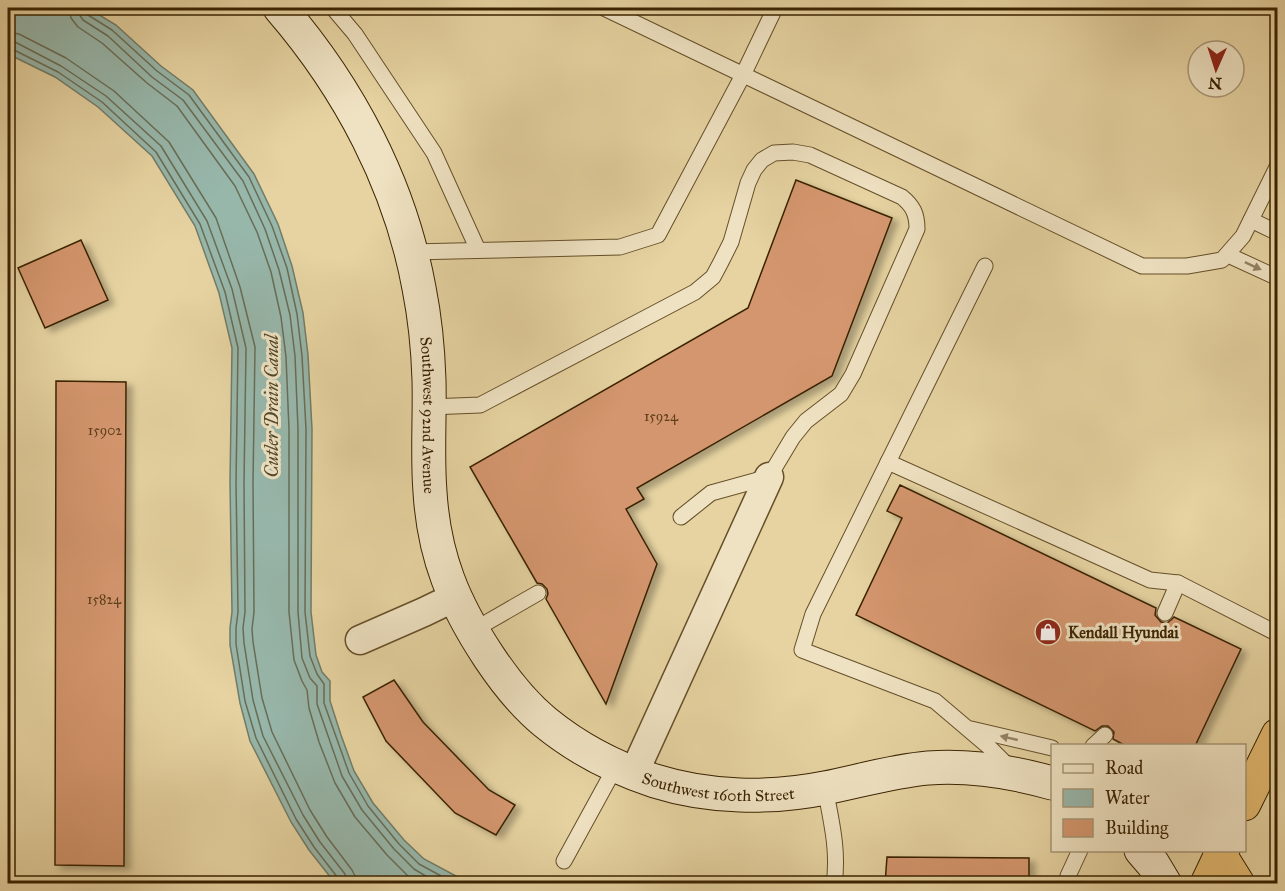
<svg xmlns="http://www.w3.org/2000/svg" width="1285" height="891" viewBox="0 0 1285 891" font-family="'IM FELL Great Primer',serif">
	<defs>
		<filter id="shadow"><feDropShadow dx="6" dy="4" stdDeviation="3" flood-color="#0004"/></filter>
	</defs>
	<rect width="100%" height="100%" fill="#e6d3a1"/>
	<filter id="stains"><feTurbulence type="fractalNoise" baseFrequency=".00333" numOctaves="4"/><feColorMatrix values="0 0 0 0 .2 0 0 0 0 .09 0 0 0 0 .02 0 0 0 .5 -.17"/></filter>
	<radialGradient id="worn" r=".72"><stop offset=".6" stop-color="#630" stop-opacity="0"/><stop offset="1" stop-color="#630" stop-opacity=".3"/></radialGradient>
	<!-- water -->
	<polygon fill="#97b7ab" stroke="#727c67" stroke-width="1.5" points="8,8 88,8 116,25 161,66 193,90 254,174 278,224 292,266 303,313 308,355 312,429 311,612 316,655 322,672 330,681 330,701 341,735 354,771 373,803 404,840 424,859 469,883 335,883 309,850 291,822 250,741 240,703 230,645 230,628 232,612 230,483 232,348 219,293 195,226 152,156 98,107 55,77 8,54"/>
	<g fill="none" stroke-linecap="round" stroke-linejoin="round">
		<!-- shore -->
		<g stroke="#686d56" stroke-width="1.5">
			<polyline points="69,8 71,18 78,27 102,43 147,83 177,106 235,186 257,232 271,272 281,317 286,357 289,429 289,612 294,660 302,681 307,690 309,708 319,742 335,783 355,817 387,855 408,876 421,884"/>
			<polyline points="78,8 79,14 83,20 108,36 152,77 183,100 243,181 265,229 279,270 290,315 295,356 298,429 298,612 302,658 310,678 317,686 317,704 342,776 362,810 394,849 414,869 439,884"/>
			<polyline points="86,8 88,15 112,30 157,71 189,95 249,177 272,226 287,268 297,314 302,356 306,429 305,612 310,656 317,674 324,684 324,703 349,773 368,806 399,844 419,864 456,884"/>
			<polyline points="8,32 19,34 66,58 114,91 169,142 216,218 240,287 255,347 253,483 254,612 252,629 253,642 262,698 272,732 310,810 327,837 352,870 355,876 356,884"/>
			<polyline points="8,41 15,42 61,66 106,96 161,146 207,221 232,289 246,348 244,483 245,612 243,628 244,643 253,700 263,736 303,815 320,842 345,874 347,884"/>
			<polyline points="8,49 12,49 58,72 102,102 156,152 200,224 225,292 238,348 236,483 238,612 236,628 236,644 245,701 256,738 296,819 314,847 338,878 339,884"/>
		</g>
	</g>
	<!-- building -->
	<g fill="#d4966e" stroke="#3a2301" stroke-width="1.5" filter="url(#shadow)">
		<polygon points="796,180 892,218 832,376 637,488 644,499 626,509 657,564 606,704 546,599 548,594 547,589 542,584 537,583 470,467 748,308"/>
		<polygon points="81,240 108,300 45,328 18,268"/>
		<polygon points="56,381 126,382 124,866 55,865"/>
		<polygon points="900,485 1156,608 1155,615 1161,622 1167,623 1171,620 1174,617 1241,649 1195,746 1126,746 1113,739 1114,732 1108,726 1102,726 1095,731 856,615 902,518 887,511"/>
		<polygon points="394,680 423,722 489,790 515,805 496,835 455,813 386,741 363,697"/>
		<polygon points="887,857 1029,858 1029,884 885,884"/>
	</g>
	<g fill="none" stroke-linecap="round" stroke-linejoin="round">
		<defs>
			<g id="lane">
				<polyline points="333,8 355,34 434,153 478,250"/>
				<polyline points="604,8 1142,266 1187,266 1222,260 1243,236 1278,165"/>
				<polyline points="1251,220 1278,233"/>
				<polyline points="411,252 620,247 658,235 743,75 775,8"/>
				<polyline points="1228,255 1278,278"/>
				<polyline points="985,266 813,614 802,650 935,701 988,746 1011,769"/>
				<path d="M 429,407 L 480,405 L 695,292 L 713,277 L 721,262 L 731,242 L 748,183 L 754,170 L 762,160 L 774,153 L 793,152 L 810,155 L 902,197 C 913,206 917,214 917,229 L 853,374 L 841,394 L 806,421 L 793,437 L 769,477 L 711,493 L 681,517"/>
				<polyline points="888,462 1150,580 1178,583 1278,634"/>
				<polyline points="1165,613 1178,583"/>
				<polyline points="472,631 538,593"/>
				<polyline points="971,729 1052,748"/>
				<polyline points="1093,746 1105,735"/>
				<path d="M 825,788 C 831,820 839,851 834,884"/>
				<polyline points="564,861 616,766"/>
				<polyline points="1067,884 1068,876 1080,850"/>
			</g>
			<g id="street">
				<polyline points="360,640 424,612 455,597"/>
				<polyline points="634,773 769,477"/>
			</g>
			<g id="secondary">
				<path id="s1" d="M 280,8 C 349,88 400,184 419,288 C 425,318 428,349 429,380 C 430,417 427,455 430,492 C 434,557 454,604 489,657 C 505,681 523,704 545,722 C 578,749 615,768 655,781 C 709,798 770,799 825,788 C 860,781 893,771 928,768 C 970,765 1013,772 1052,783"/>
				<polyline points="1141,850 1153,864 1165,884"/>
			</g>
			<g id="highway">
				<polyline points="1244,804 1278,735"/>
				<polyline points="1220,855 1238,884"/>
				<polyline points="1207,884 1223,850"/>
			</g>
		</defs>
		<!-- lane casing -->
		<use href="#lane" stroke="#654f29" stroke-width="17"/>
		<!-- street casing -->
		<use href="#street" stroke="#654f29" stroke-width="31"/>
		<!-- secondary casing -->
		<use href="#secondary" stroke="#3a2301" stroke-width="35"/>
		<!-- highway casing -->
		<use href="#highway" stroke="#3a2301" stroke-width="35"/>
		<!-- lane -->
		<use href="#lane" stroke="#efe2c2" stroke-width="15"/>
		<!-- street -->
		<use href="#street" stroke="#efe2c2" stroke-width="28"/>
		<!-- secondary -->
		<use href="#secondary" stroke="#efe2c2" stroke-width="33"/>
		<!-- highway -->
		<use href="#highway" stroke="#e3ba70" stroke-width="33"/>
	</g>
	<!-- one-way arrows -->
	<defs><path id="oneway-solid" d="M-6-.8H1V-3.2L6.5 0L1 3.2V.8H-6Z" transform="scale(1.5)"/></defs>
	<g fill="#948262">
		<use href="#oneway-solid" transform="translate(1253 266) rotate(25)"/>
		<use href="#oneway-solid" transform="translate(1009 738) rotate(-167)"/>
	</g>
	<!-- icons -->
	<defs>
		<symbol id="shop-disc" viewBox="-11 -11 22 22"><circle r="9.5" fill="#8f2418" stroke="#efe2c2"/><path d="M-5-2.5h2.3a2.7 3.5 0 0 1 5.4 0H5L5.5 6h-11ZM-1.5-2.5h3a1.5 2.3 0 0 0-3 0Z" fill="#fff"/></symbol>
	</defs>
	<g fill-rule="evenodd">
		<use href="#shop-disc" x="1033" y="617" width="30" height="30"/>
	</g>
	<g text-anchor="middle" stroke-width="6" stroke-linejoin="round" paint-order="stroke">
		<!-- number labels -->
		<g font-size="14" fill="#60401c">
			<text x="661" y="421">15924</text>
			<text x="105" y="435">15902</text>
			<text x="104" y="604">15824</text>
		</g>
		<!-- street labels -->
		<g font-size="16" fill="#3a2301" stroke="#efe2c2">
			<text dy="6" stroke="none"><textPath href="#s1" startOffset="444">Southwest 92nd Avenue</textPath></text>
			<text dy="6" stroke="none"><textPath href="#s1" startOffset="974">Southwest 160th Street</textPath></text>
		</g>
		<!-- poi labels -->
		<g font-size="16" font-weight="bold" fill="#3a2301" stroke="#efe2c2" text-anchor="start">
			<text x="1068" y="638">Kendall Hyundai</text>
		</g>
		<!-- water labels -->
		<g font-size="18" font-style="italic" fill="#51482c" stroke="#efe2c2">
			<text transform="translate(272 406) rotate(-90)" y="6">Cutler Drain Canal</text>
		</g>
	</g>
	<!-- margin -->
	<rect width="1285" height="891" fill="none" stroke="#e6d3a1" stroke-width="30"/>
	<rect x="9" y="9" width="1267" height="873" fill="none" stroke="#3a2301" stroke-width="3"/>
	<rect x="15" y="15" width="1255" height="861" fill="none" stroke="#3a2301" stroke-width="1.5"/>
	<!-- legend -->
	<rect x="1051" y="744" width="195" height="108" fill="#efe2c2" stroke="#a79675" stroke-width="1.5"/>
	<rect x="1063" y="764" width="30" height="9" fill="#efe2c2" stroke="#a79675" stroke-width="1.5"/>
	<text x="1105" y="774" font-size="18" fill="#3a2301">Road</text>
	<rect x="1063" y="789" width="30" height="18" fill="#97b7ab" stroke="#a79675" stroke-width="1.5"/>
	<text x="1105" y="804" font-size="18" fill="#3a2301">Water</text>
	<rect x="1063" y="819" width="30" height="18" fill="#d4966e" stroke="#a79675" stroke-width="1.5"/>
	<text x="1105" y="834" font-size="18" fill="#3a2301">Building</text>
	<!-- north arrow -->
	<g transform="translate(1216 69) rotate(183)"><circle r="28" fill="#efe2c2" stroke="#a79675" stroke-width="1.5"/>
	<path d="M0-4.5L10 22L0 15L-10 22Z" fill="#8f2418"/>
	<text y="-9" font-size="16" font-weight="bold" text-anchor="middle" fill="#3a2301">N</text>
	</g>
	<rect width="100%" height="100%" filter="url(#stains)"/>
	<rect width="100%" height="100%" fill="url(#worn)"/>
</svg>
